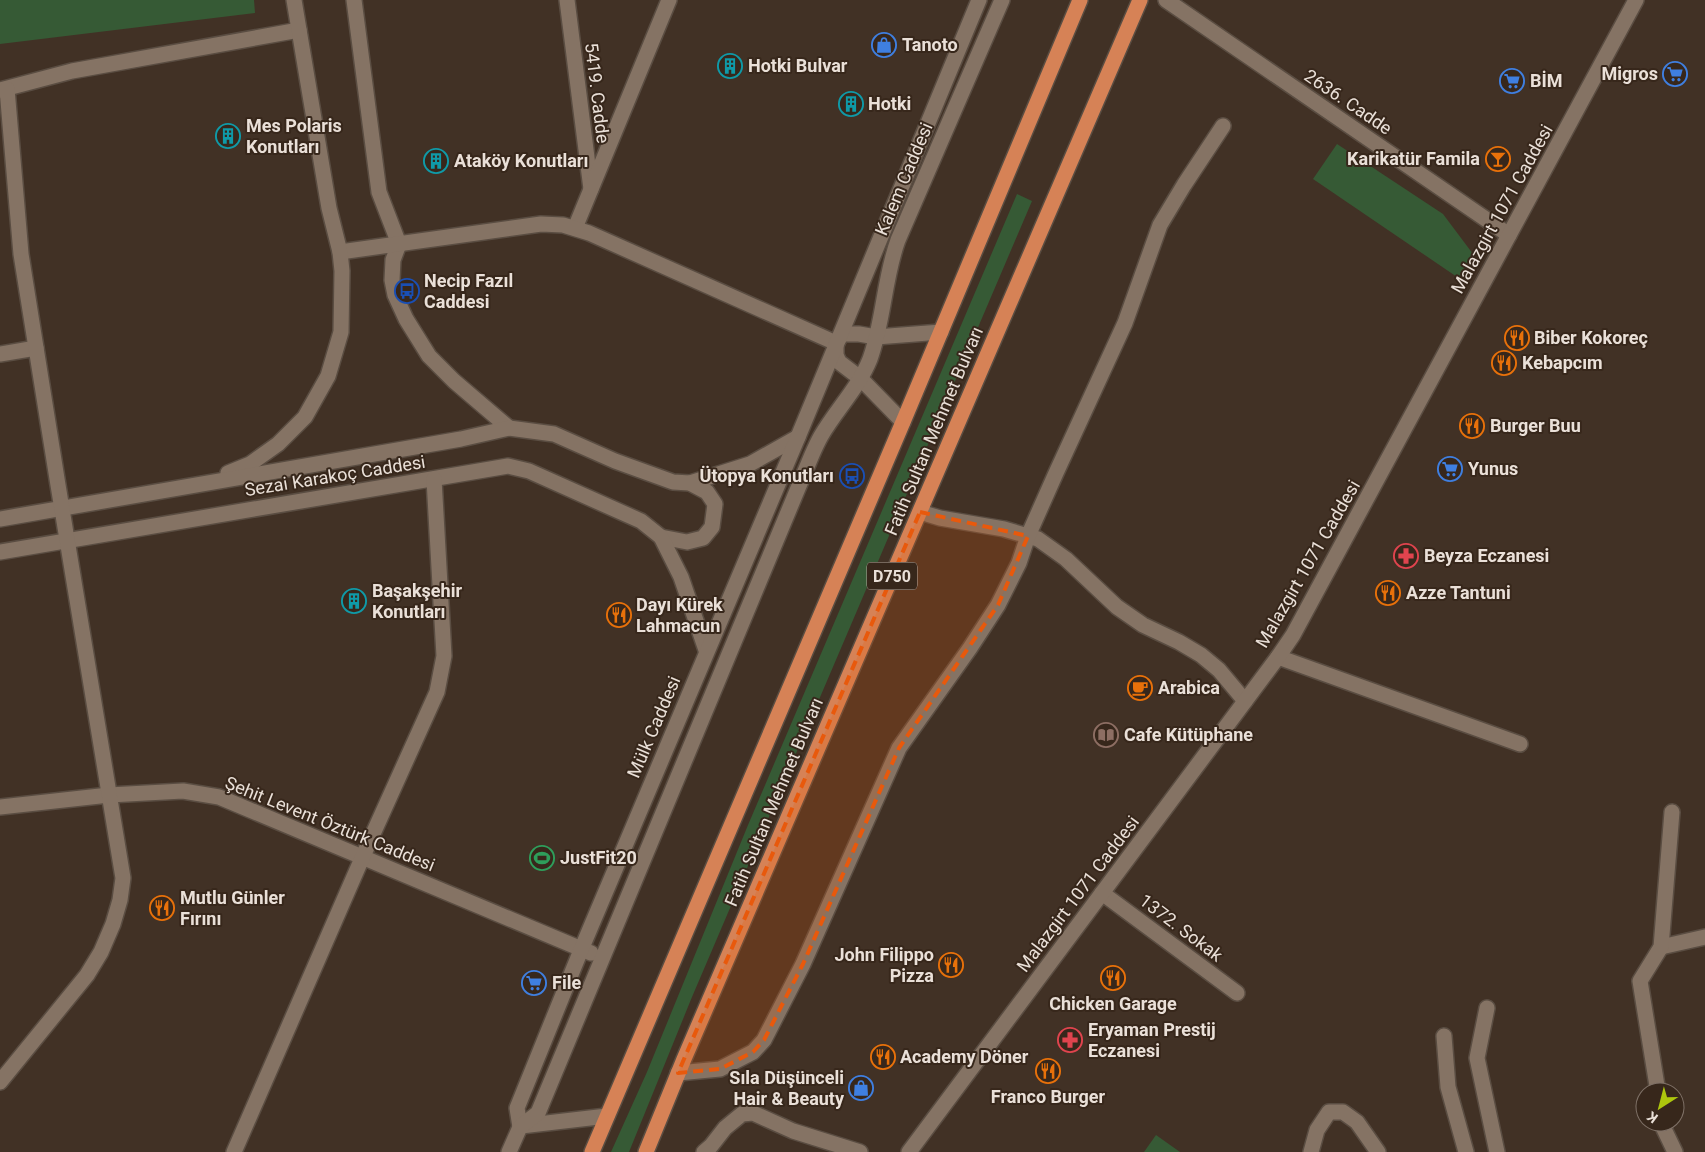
<svg xmlns="http://www.w3.org/2000/svg" width="1705" height="1152" viewBox="0 0 1705 1152" font-family="Roboto,sans-serif">
	<rect width="100%" height="100%" fill="#413125"/>
	<!-- green -->
	<g fill="#365a35">
		<polygon points="0,0 254,0 255,13 0,44"/>
		<polygon points="1337,144 1443,214 1473,254 1460,279 1313,179"/>
		<polygon points="1017,194 1032,201 692,997 629,1152 611,1152 647,1072 748,825"/>
		<polygon points="1156,1135 1180,1152 1144,1152"/>
	</g>
	<g fill="none" stroke-linecap="round" stroke-linejoin="round">
		<defs>
			<g id="minor">
				<polyline points="354,0 379,192 399,244 393,260 392,280 395,295 406,319 429,356 454,381 509,428"/>
				<polyline points="567,0 591,189"/>
				<polyline points="1166,0 1509,235"/>
				<polyline points="0,90 72,71 299,30"/>
				<polyline points="575,228 669,0"/>
				<polyline points="340,252 541,224 563,225 589,233 836,343"/>
				<polyline points="0,354 36,348"/>
				<polyline points="903,422 860,378 839,362 836,355 836,343 842,334 859,334 876,337 941,332"/>
				<polyline points="228,473 250,464 278,444 305,417 328,376 341,332 342,271 340,252 329,208 294,0"/>
				<polyline points="690,483 750,464 798,437"/>
				<polyline points="920,512 940,518 1004,529 1038,539 1066,559 1117,607 1143,625 1179,642 1201,655 1219,670 1245,701"/>
				<polyline points="0,519 461,439 509,428 554,434 615,461 673,482 690,483 707,492 715,504 712,527 703,538 687,542 661,537"/>
				<polyline points="0,552 508,466 529,471 641,521 661,537 681,577 706,650"/>
				<polyline points="1278,657 1520,744"/>
				<polyline points="0,807 109,795 183,791 219,797 591,953"/>
				<polyline points="1102,893 1237,993"/>
				<polyline points="1661,947 1705,937"/>
				<polyline points="1487,1008 1477,1058 1497,1152"/>
				<polyline points="1444,1036 1448,1087 1466,1152"/>
				<polyline points="678,1073 720,1069 753,1052 764,1040 803,964 899,748 970,648 998,605 1019,563 1028,536 1056,473 1125,323 1160,225 1184,185 1223,126"/>
				<polyline points="0,1082 87,975 101,952 113,924 120,900 123,878 58,485 21,254 7,89"/>
				<polyline points="1658,1092 1640,981 1661,947 1672,812"/>
				<polyline points="1663,1122 1664,1129 1675,1152"/>
				<polyline points="521,1126 607,1116"/>
				<polyline points="520,1127 517,1108 581,950 798,437 979,0"/>
				<polyline points="234,1152 363,856 437,692 444,656 434,479"/>
				<path d="M 509,1152 L 520,1127 L 538,1113 L 811,457 C 814,450 817,443 821,436 C 836,410 859,387 870,359 C 884,320 884,278 898,240 L 1002,0"/>
				<polyline points="704,1152 711,1146 725,1128 742,1114 753,1113 793,1131 860,1152"/>
				<polyline points="909,1152 1278,657 1293,635 1636,0"/>
				<polyline points="1311,1152 1317,1130 1329,1112 1343,1112 1357,1122 1378,1152"/>
			</g>
			<g id="highway">
				<polyline points="592,1152 903,422 1080,0"/>
				<polyline points="646,1152 684,1059 1140,0"/>
			</g>
		</defs>
		<!-- minor casing -->
		<use href="#minor" stroke="#5a4d42" stroke-width="18"/>
		<!-- highway casing -->
		<use href="#highway" stroke="#5a4d42" stroke-width="18"/>
		<!-- minor -->
		<use href="#minor" stroke="#857364" stroke-width="15"/>
		<!-- highway -->
		<use href="#highway" stroke="#d68256" stroke-width="15"/>
	</g>
	<!-- marked area -->
	<path fill="#e8590c" fill-opacity="0.2" stroke="#e8590c" stroke-width="4" stroke-dasharray="10 6" stroke-linejoin="round" d="M 920,512 L 1028,536 L 998,605 L 899,748 L 803,964 L 764,1040 L 753,1052 L 720,1069 L 678,1073 Z"/>
	<!-- icons -->
	<defs>
		<symbol id="shop-ring" viewBox="-11 -11 22 22"><circle r="9.5" fill="#37271b" stroke="#3f7fe0" stroke-width="1.5"/><path d="M-5-2.5h2.3a2.7 3.5 0 0 1 5.4 0H5L5.5 6h-11ZM-1.5-2.5h3a1.5 2.3 0 0 0-3 0Z" fill="#3f7fe0"/></symbol>
		<symbol id="building-ring" viewBox="-11 -11 22 22"><circle r="9.5" fill="#37271b" stroke="#0f9aa8" stroke-width="1.5"/><path d="M-4-6H4V6H1V3H-1V6H-4ZM-2.5-4.3h1.7v1.8h-1.7ZM.8-4.3h1.7v1.8H.8ZM-2.5-1h1.7V.8h-1.7ZM.8-1h1.7V.8H.8Z" fill="#0f9aa8"/></symbol>
		<symbol id="supermarket-ring" viewBox="-11 -11 22 22"><circle r="9.5" fill="#37271b" stroke="#3f7fe0" stroke-width="1.5"/><path d="M-6-5.5h2.5l.6 2H6L4.5 2H-2.5L-4.4-4H-6ZM-1.5 3.2a1.3 1.3 0 1 0 .1 0ZM3 3.2a1.3 1.3 0 1 0 .1 0Z" fill="#3f7fe0"/></symbol>
		<symbol id="bar-ring" viewBox="-11 -11 22 22"><circle r="9.5" fill="#37271b" stroke="#e8710a" stroke-width="1.5"/><path d="M-6-5H6L.8 .8V4.5H3.5V6h-7V4.5H-.8V.8Z" fill="#e8710a"/></symbol>
		<symbol id="bus-ring" viewBox="-11 -11 22 22"><circle r="9.5" fill="#37271b" stroke="#1a4fb4" stroke-width="1.5"/><path d="M-5-6H5V4H4V6H2V4H-2V6H-4V4H-5ZM-3.5-4V0h7V-4ZM-3.5 1.2v1.5H-2V1.2ZM2 1.2v1.5H3.5V1.2Z" fill="#1a4fb4"/></symbol>
		<symbol id="restaurant-ring" viewBox="-11 -11 22 22"><circle r="9.5" fill="#37271b" stroke="#e8710a" stroke-width="1.5"/><path d="M-5-6h1v4h1v-4h1v4h1v-4h1v5L-1.5 .5V6h-2V.5L-5-1ZM5-6V6H3V1.5H1.5Q1.5-4 5-6Z" fill="#e8710a"/></symbol>
		<symbol id="pharmacy-ring" viewBox="-11 -11 22 22"><circle r="9.5" fill="#37271b" stroke="#e0444e" stroke-width="1.5"/><path d="M-2-6h4v4h4v4h-4v4h-4v-4h-4v-4h4Z" fill="#e0444e"/></symbol>
		<symbol id="cafe-ring" viewBox="-11 -11 22 22"><circle r="9.5" fill="#37271b" stroke="#e8710a" stroke-width="1.5"/><path d="M-5.5-4.5H6V0H3Q3 3.5 0 3.5H-2.5Q-5.5 3.5-5.5 0ZM3-3.2v2h1.7v-2ZM-6 4.5H4V6H-6Z" fill="#e8710a"/></symbol>
		<symbol id="library-ring" viewBox="-11 -11 22 22"><circle r="9.5" fill="#37271b" stroke="#8d6e63" stroke-width="1.5"/><path d="M-6-4Q-3-5.5-.7-3.5V5Q-3 3-6 4ZM6-4Q3-5.5 .7-3.5V5Q3 3 6 4Z" fill="#8d6e63"/></symbol>
		<symbol id="stadium-ring" viewBox="-11 -11 22 22"><circle r="9.5" fill="#37271b" stroke="#2e9e5b" stroke-width="1.5"/><path d="M0-5a6.5 5 0 1 0 0 10a6.5 5 0 1 0 0-10ZM-3.5-1.8h7v3.6h-7Z" fill="#2e9e5b"/></symbol>
	</defs>
	<g fill-rule="evenodd">
		<use href="#shop-ring" x="870" y="31" width="28" height="28"/>
		<use href="#building-ring" x="716" y="52" width="28" height="28"/>
		<use href="#supermarket-ring" x="1661" y="60" width="28" height="28"/>
		<use href="#supermarket-ring" x="1498" y="67" width="28" height="28"/>
		<use href="#building-ring" x="837" y="90" width="28" height="28"/>
		<use href="#building-ring" x="214" y="122" width="28" height="28"/>
		<use href="#bar-ring" x="1484" y="145" width="28" height="28"/>
		<use href="#building-ring" x="422" y="147" width="28" height="28"/>
		<use href="#bus-ring" x="393" y="277" width="28" height="28"/>
		<use href="#restaurant-ring" x="1503" y="324" width="28" height="28"/>
		<use href="#restaurant-ring" x="1490" y="349" width="28" height="28"/>
		<use href="#restaurant-ring" x="1458" y="412" width="28" height="28"/>
		<use href="#supermarket-ring" x="1436" y="455" width="28" height="28"/>
		<use href="#bus-ring" x="838" y="462" width="28" height="28"/>
		<use href="#pharmacy-ring" x="1392" y="542" width="28" height="28"/>
		<use href="#restaurant-ring" x="1374" y="579" width="28" height="28"/>
		<use href="#building-ring" x="340" y="587" width="28" height="28"/>
		<use href="#restaurant-ring" x="605" y="601" width="28" height="28"/>
		<use href="#cafe-ring" x="1126" y="674" width="28" height="28"/>
		<use href="#library-ring" x="1092" y="721" width="28" height="28"/>
		<use href="#stadium-ring" x="528" y="844" width="28" height="28"/>
		<use href="#restaurant-ring" x="148" y="894" width="28" height="28"/>
		<use href="#restaurant-ring" x="937" y="951" width="28" height="28"/>
		<use href="#restaurant-ring" x="1099" y="964" width="28" height="28"/>
		<use href="#supermarket-ring" x="520" y="969" width="28" height="28"/>
		<use href="#pharmacy-ring" x="1056" y="1026" width="28" height="28"/>
		<use href="#restaurant-ring" x="869" y="1043" width="28" height="28"/>
		<use href="#restaurant-ring" x="1034" y="1057" width="28" height="28"/>
		<use href="#shop-ring" x="847" y="1074" width="28" height="28"/>
	</g>
	<g text-anchor="middle" stroke-width="4" stroke-linejoin="round" paint-order="stroke">
		<!-- shield labels -->
		<rect fill="#37271b" stroke="#b4a89f" stroke-width="1" x="867" y="562.5" width="50" height="27" rx="4"/>
		<g font-size="16" font-weight="bold" fill="#eae0d8">
			<text x="892" y="582">D750</text>
		</g>
		<!-- poi labels -->
		<g font-size="18" font-weight="bold" fill="#eae0d8" stroke="#37271b" text-anchor="start">
			<text x="902" y="51">Tanoto</text>
			<text x="748" y="72">Hotki Bulvar</text>
			<text x="1658" y="80" text-anchor="end">Migros</text>
			<text x="1530" y="87">BİM</text>
			<text x="868" y="110">Hotki</text>
			<text x="246" y="132">Mes Polaris<tspan x="246" dy="21">Konutları</tspan></text>
			<text x="1480" y="165" text-anchor="end">Karikatür Famila</text>
			<text x="454" y="167">Ataköy Konutları</text>
			<text x="424" y="287">Necip Fazıl<tspan x="424" dy="21">Caddesi</tspan></text>
			<text x="1534" y="344">Biber Kokoreç</text>
			<text x="1522" y="369">Kebapcım</text>
			<text x="1490" y="432">Burger Buu</text>
			<text x="1468" y="475">Yunus</text>
			<text x="834" y="482" text-anchor="end">Ütopya Konutları</text>
			<text x="1424" y="562">Beyza Eczanesi</text>
			<text x="372" y="597">Başakşehir<tspan x="372" dy="21">Konutları</tspan></text>
			<text x="1406" y="599">Azze Tantuni</text>
			<text x="636" y="611">Dayı Kürek<tspan x="636" dy="21">Lahmacun</tspan></text>
			<text x="1158" y="694">Arabica</text>
			<text x="1124" y="741">Cafe Kütüphane</text>
			<text x="560" y="864">JustFit20</text>
			<text x="180" y="904">Mutlu Günler<tspan x="180" dy="21">Fırını</tspan></text>
			<text x="934" y="961" text-anchor="end">John Filippo<tspan x="934" dy="21">Pizza</tspan></text>
			<text x="552" y="989">File</text>
			<text x="1113" y="1010" text-anchor="middle">Chicken Garage</text>
			<text x="1088" y="1036">Eryaman Prestij<tspan x="1088" dy="21">Eczanesi</tspan></text>
			<text x="900" y="1063">Academy Döner</text>
			<text x="844" y="1084" text-anchor="end">Sıla Düşünceli<tspan x="844" dy="21">Hair &amp; Beauty</tspan></text>
			<text x="1048" y="1103" text-anchor="middle">Franco Burger</text>
		</g>
		<!-- street labels -->
		<g font-size="18" fill="#eae0d8" stroke="#37271b">
			<text transform="translate(597 93) rotate(83)" y="6">5419. Cadde</text>
			<text transform="translate(1348 102) rotate(34)" y="6">2636. Cadde</text>
			<text transform="translate(904 179) rotate(-67)" y="6">Kalem Caddesi</text>
			<text transform="translate(1502 209) rotate(-61)" y="6">Malazgirt 1071 Caddesi</text>
			<text transform="translate(934 431) rotate(-67)" y="6">Fatih Sultan Mehmet Bulvarı</text>
			<text transform="translate(335 476) rotate(-9)" y="6">Sezai Karakoç Caddesi</text>
			<text transform="translate(1308 564) rotate(-60)" y="6">Malazgirt 1071 Caddesi</text>
			<text transform="translate(654 727) rotate(-67)" y="6">Mülk Caddesi</text>
			<text transform="translate(774 802) rotate(-67)" y="6">Fatih Sultan Mehmet Bulvarı</text>
			<text transform="translate(330 824) rotate(22)" y="6">Şehit Levent Öztürk Caddesi</text>
			<text transform="translate(1078 894) rotate(-53)" y="6">Malazgirt 1071 Caddesi</text>
			<text transform="translate(1181 928) rotate(37)" y="6">1372. Sokak</text>
		</g>
	</g>
	<!-- north arrow -->
	<g transform="translate(1660 1107) rotate(216)"><circle r="24" fill="#37271b" stroke="#7f7167"/>
	<path d="M0-4L9 19L0 12L-9 19Z" fill="#adc60d"/>
	<text y="-8" font-size="14" font-weight="bold" text-anchor="middle" fill="#eae0d8">K</text>
	</g>
</svg>
